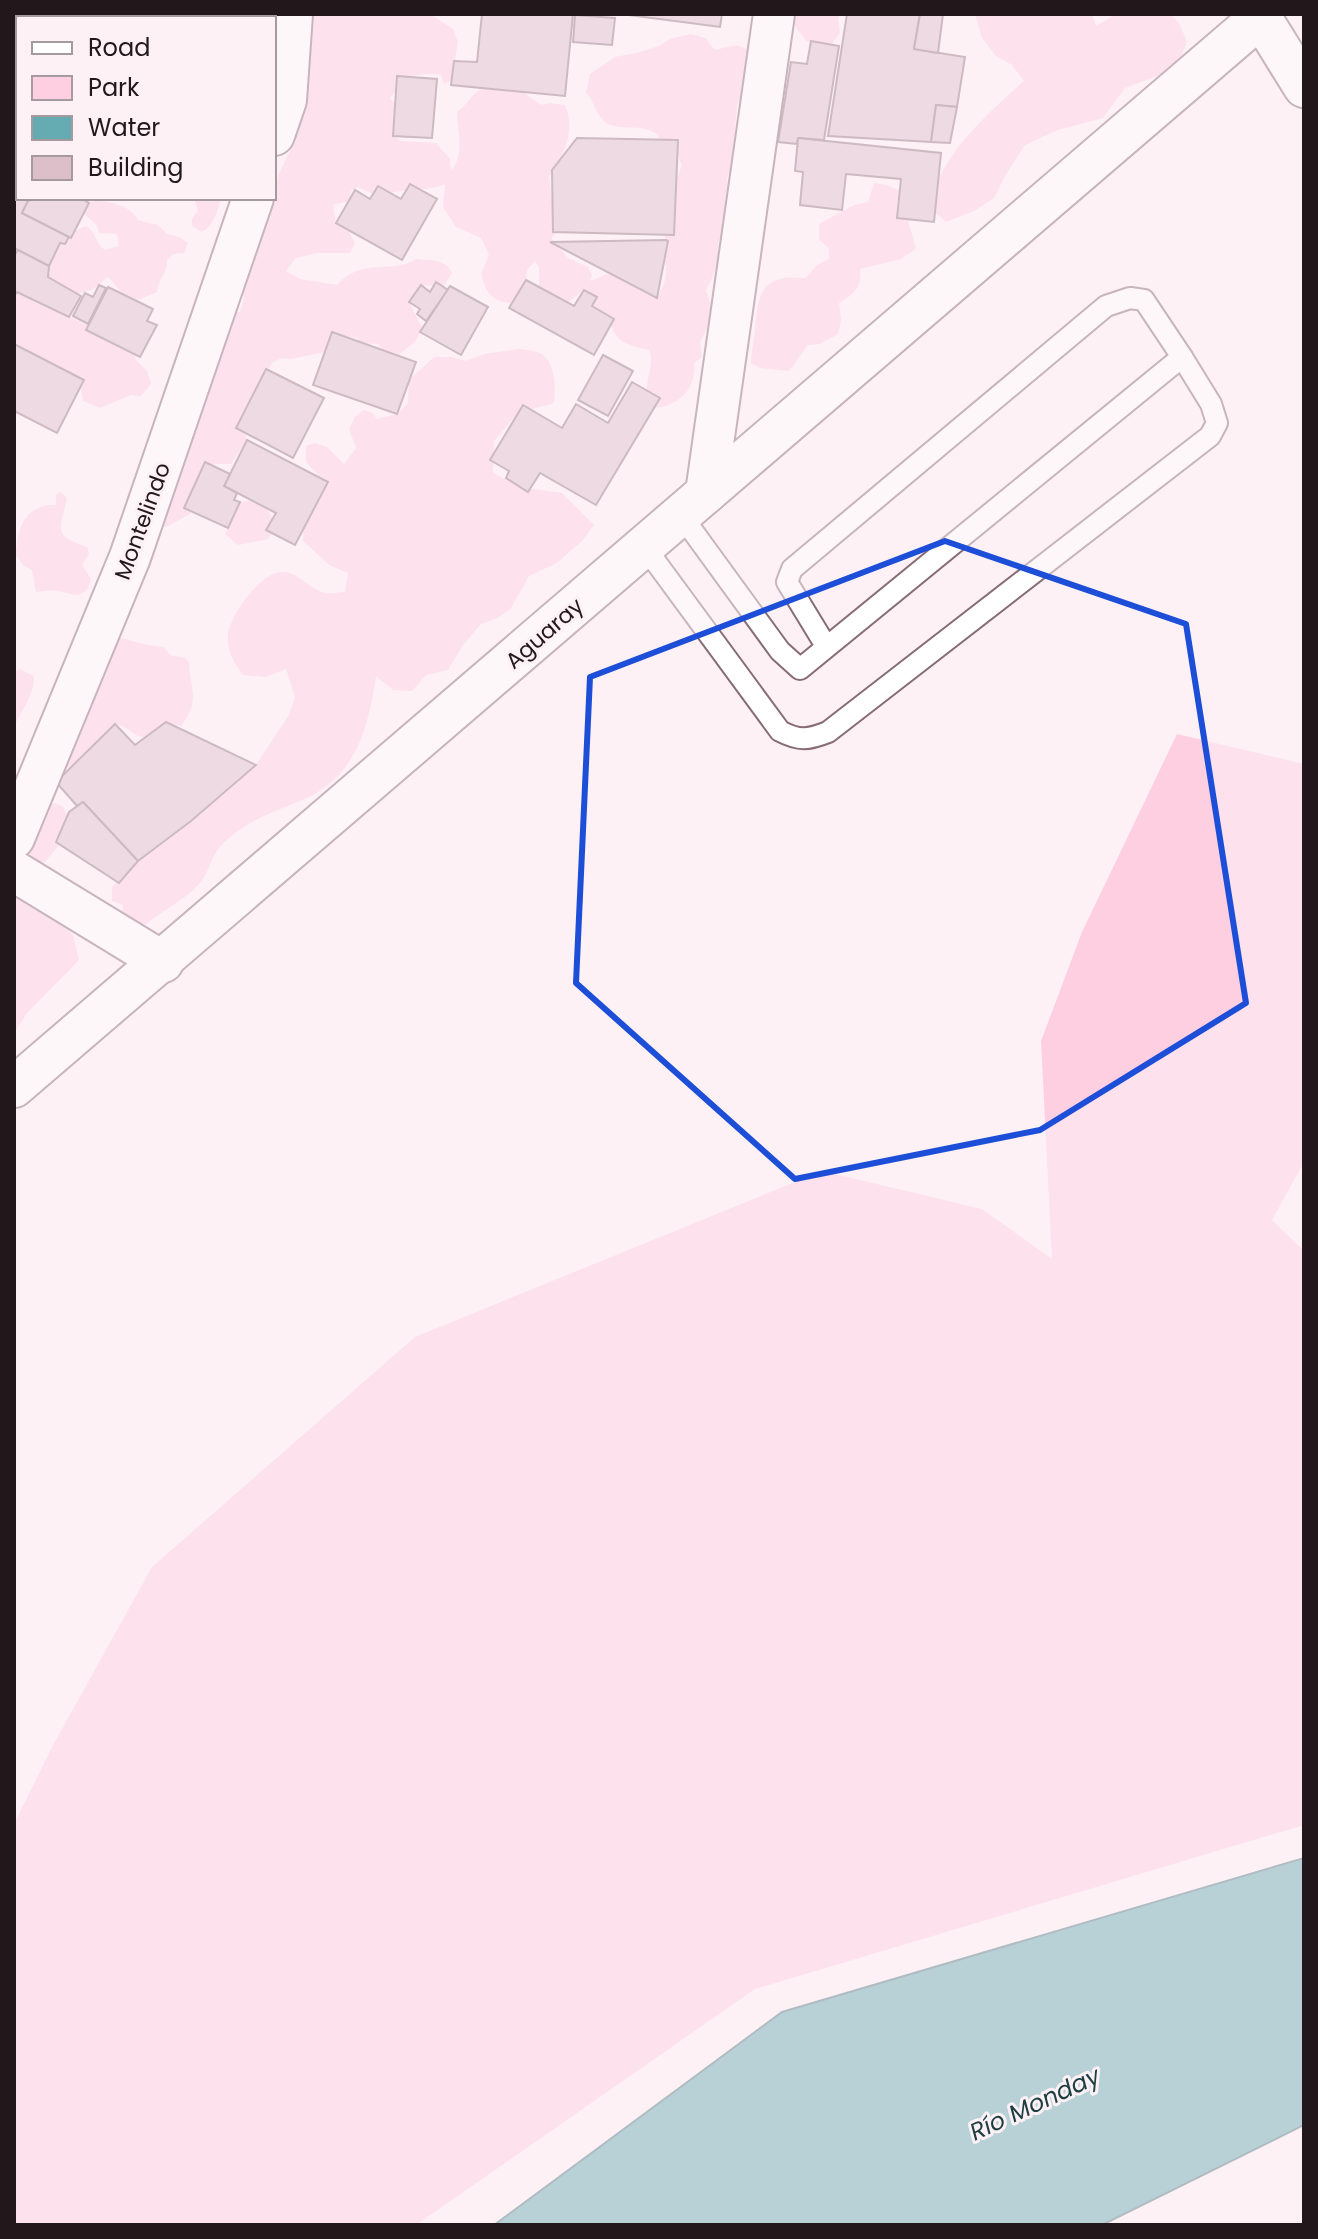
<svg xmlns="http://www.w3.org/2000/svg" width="1318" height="2239" viewBox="0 0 1318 2239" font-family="Poppins,sans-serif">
	<rect width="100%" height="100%" fill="#fdf1f5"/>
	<!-- green -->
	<g fill="#fdcfe0">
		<path d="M 303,14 L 430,14 L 453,29 L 458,42 L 454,64 L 456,78 L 444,84 L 441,75 C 423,72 415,77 398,76 L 396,91 L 390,98 L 396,105 L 394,136 L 401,141 L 436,143 L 450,159 L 451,171 C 466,151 457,134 457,112 C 467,105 471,95 481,89 C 502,76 525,92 541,105 L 549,103 L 565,105 C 576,131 564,155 549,176 L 557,232 L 551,238 L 568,258 L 588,267 L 592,275 L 590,281 L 610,273 L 657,298 C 666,283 670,269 661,253 L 666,241 L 664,232 L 674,226 L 676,181 L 682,165 L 675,151 L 657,144 L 658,135 C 643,123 624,131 608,124 C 596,118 595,101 586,93 L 590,74 L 615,57 L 640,52 L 659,46 L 670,39 L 691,34 L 705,38 L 715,50 C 732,46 740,41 753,55 L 748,81 L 737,105 L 735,129 L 739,142 L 727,179 L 731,224 L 718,242 C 720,259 715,274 706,290 L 714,314 L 700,342 L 702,357 L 694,363 C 697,389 678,407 653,408 C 638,384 657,370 649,350 C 632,346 614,343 611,323 L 592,306 L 590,294 L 584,290 L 567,303 L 539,288 L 539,267 L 535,261 L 527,270 L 526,280 L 513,303 C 492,303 486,292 481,274 L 489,255 L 481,238 L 456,227 L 443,207 L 445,184 C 427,192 409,188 391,193 L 381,188 L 373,194 L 358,187 L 351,191 L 349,201 L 333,205 L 336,223 L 348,230 L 355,243 L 350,253 L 317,253 L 296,258 L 286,271 L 300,279 L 337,285 C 363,256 392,275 416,259 C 430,261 446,258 452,273 L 443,287 L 421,285 L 409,302 L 422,328 L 415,342 L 397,356 L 383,350 L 378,344 L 360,343 L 357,338 L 336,334 L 329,351 L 291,359 L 281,358 L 272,363 L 248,405 L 249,414 L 244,419 L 244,432 L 247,440 L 231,464 L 209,464 L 191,493 L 190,514 L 166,527 L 159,525 L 226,314 L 240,312 L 244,299 L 240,280 L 264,224 L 271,217 L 268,198 L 274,198 C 274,180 286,157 296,142 L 291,137 Z"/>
		<polygon points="786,14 841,14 838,18 840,33 831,45 806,41"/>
		<path d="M 975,14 L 1092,14 L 1096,26 L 1116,14 L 1170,14 L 1179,23 L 1187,42 L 1176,69 L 1125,88 L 1103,118 L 1058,130 L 1025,145 L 1006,174 L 994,198 L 974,211 L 946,222 L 935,212 L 926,196 C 936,184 942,171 950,159 C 969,130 998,104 1024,81 L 1012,65 L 996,56 L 982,38 Z"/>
		<path d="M 874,183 L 887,185 L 900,191 L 916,249 L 901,259 L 860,269 C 863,287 854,294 839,303 L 841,321 L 838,334 L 820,344 L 808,345 L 789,371 L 760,368 L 751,363 C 751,354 753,346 754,337 C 759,299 755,273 806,278 L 817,265 L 829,259 L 829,248 L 819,240 L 819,224 L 854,205 L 868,202 Z"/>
		<path d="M 194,198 L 228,198 L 221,199 C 217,212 214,225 202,232 L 192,226 L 192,219 L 198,210 Z"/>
		<path d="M 94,201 C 110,201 130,205 138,220 L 158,225 L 167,234 L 179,237 L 188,243 L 184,253 L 173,254 L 167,260 C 168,272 158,279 157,292 L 131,303 L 108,277 L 92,290 L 76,294 L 48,277 C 50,253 62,234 86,226 C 97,232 95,244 105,250 L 119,246 L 117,234 L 99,233 L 97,225 L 84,214 L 84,206 Z"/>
		<path d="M 17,292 C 56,310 95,330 136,345 L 135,359 L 147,371 L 151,384 L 141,396 L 131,395 L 100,408 L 83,401 L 81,388 L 70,378 L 14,349 L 14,296 Z"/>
		<path d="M 519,349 C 526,350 534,350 540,353 C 556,362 556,388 554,403 L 518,413 L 494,441 L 493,473 L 520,487 L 562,493 L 594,525 L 582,541 L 557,563 L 529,576 L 511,608 L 498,618 L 481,624 L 463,645 L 448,670 L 426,675 L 412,691 L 393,690 L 376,676 C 368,730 355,779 300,801 C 275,811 250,820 229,838 C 209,854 212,870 199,884 C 184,901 162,910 145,925 L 122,915 L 123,905 L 112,901 L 112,887 L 138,861 L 191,821 L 256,765 L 289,715 L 295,697 L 286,669 L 266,677 L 243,675 C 234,662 227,652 228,635 C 230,615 260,573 281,572 C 299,571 309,590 326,593 C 332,594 339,592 345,592 L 348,573 L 329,565 L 303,541 L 305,503 L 321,478 L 306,462 L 306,446 L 315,443 L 327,447 L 344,464 L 356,448 L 349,429 L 355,417 L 363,410 L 371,412 L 377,419 L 397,414 L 408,403 L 409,380 L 434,357 L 452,357 L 465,361 L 485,354 Z"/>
		<path d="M 60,492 L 67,498 C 60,530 52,535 87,547 L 89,554 L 82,565 L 91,579 C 85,602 73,594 58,591 C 51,589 43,591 36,592 L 32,570 L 23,565 L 16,555 C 17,527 26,504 56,505 L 56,495 Z"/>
		<polygon points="252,500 265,507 277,524 268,539 238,545 225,534 231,521 231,515 240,502"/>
		<path d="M 114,636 C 131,641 147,645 163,647 L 170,655 L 185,658 L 189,662 C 190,690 201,700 181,726 L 166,722 L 150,738 C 132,738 131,727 115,724 L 76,765 L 66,768 L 57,776 Z"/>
		<path d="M 20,669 L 34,676 C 35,695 20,711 14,728 L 14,672 Z"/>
		<polygon points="1177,734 1304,764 1304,1162 1272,1220 1304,1251 1304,1825 755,1989 416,2225 14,2225 14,1824 52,1747 152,1567 415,1337 822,1171 982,1209 1052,1259 1041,1041 1082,932"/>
		<polygon points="55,803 62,806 67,815 59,835 60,844 21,890 15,814"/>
		<polygon points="14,894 40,902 73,935 79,960 27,1013 14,1033"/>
	</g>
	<!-- water -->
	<polygon fill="#65acb2" stroke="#517f85" stroke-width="2" points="1304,1858 1304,2125 1102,2225 494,2225 782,2012"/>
	<!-- building -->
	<g fill="#dcbfc9" stroke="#937781" stroke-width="2">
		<polygon points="34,14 55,14 63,18 32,18"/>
		<rect x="93" y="14" width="82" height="4"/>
		<polygon points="482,14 573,14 565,96 451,85 454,61 477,62"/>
		<polygon points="621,14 722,14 720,27"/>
		<polygon points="847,14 920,14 914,49 965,57 957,107 936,105 931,142 828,136"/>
		<polygon points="920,14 943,14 938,53 914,49"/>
		<polygon points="575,15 615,18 612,45 573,42"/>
		<polygon points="811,41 839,46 824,140 798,138 797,144 778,142 791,62 807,64"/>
		<polygon points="14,43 18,45 18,149 14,147"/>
		<polygon points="397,76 437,79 432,138 393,136"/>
		<polygon points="936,105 957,107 950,143 931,142"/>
		<polygon points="577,138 678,140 674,235 553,232 552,170"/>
		<polygon points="798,138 941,153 934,222 897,218 901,179 846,174 842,210 800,205 803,172 795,171"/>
		<polygon points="14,159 18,161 18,189 14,187"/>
		<polygon points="410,184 437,199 402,260 336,223 355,190 370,199 378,186 401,199"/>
		<polygon points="14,194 28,201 22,213 69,237 65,244 60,243 49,266 14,248"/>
		<polygon points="34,198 80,198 89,203 71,238 22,213 28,201"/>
		<polygon points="666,240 668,241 657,298 550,242"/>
		<polygon points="18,250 49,266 48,277 81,296 69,317 17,292 14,296 14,256"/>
		<polygon points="526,280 574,306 584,290 597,297 592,306 614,319 594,355 509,308"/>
		<polygon points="436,282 448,290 426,321 417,314 420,309 409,302 421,285 430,292"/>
		<polygon points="99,285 106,288 88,324 73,316 85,293 93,297"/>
		<polygon points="450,286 488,307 461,355 420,332"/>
		<polygon points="108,287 153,309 147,321 157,325 140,357 86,330"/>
		<polygon points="332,332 416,362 397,414 313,385"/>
		<polygon points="14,344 84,380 57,433 14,411"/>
		<polygon points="603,355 633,371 608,416 578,400"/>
		<polygon points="266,369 324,398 293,458 236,428"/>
		<polygon points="632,382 660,398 596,505 540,473 528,492 506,478 509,471 490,460 523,405 562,428 576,404 608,423"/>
		<polygon points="247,440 328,482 295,545 266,530 276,513 224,486"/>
		<polygon points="205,462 230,474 224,486 237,493 234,500 240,502 228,528 184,508"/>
		<polygon points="166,722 256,765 191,821 138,861 83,802 77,806 56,782 115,724 135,745"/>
		<polygon points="83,802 138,861 119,883 56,842 69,812"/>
	</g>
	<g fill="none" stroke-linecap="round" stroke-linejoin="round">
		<defs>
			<g id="service">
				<path d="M 644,546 L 780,731 C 799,741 808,740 828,732 L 1210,436 L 1217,423 L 1211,404 L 1182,357 L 800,669 L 780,651 L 681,515"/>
				<polyline points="826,646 787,582 792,569 1106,306 1130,298 1144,300 1182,357"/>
			</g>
			<g id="minor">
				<polyline points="1260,16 1304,87"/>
				<polyline points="274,135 286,100 292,14"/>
				<polyline points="706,493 774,14"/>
				<polyline points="14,838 130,557 253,198"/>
				<polyline points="14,871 163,962"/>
				<polyline points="14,1087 1264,14"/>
			</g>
		</defs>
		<!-- service casing -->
		<use href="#service" stroke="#876c76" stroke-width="24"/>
		<!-- minor casing -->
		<use href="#minor" stroke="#876c76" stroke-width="44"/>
		<!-- service -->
		<use href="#service" stroke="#fff" stroke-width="20"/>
		<!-- minor -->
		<use href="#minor" stroke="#fff" stroke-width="40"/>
	</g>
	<!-- marked area -->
	<path d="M0 0H1318V2239H0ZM 945,541 L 1186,624 L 1246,1003 L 1040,1130 L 795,1179 L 576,983 L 590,677 Z" fill="#fdf1f5" fill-opacity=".55" fill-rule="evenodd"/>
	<path fill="none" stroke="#1d4ed8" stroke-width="6" stroke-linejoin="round" d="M 945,541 L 1186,624 L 1246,1003 L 1040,1130 L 795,1179 L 576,983 L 590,677 Z"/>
	<g text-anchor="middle" stroke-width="6" stroke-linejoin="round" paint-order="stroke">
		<!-- street labels -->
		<g font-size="22" fill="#22171b" stroke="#fdf1f5">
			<text transform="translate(142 521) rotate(-70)" y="8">Montelindo</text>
			<text transform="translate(544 633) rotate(-41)" y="8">Aguaray</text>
		</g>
		<!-- water labels -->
		<g font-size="24" font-style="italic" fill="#1c3f42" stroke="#fdf1f5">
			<text transform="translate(1035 2104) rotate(-25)" y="8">Río Monday</text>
		</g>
	</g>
	<!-- border -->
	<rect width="1318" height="2239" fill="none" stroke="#22171b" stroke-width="32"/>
	<!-- legend -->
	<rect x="16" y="16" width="260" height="184" fill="#fdf1f5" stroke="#a59a9e" stroke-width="2"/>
	<rect x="32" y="42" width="40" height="12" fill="#ffffff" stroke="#a59a9e" stroke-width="2"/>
	<text x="88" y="56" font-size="24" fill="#22171b">Road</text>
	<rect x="32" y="76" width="40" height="24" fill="#fdcfe0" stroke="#a59a9e" stroke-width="2"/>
	<text x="88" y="96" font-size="24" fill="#22171b">Park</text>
	<rect x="32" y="116" width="40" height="24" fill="#65acb2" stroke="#a59a9e" stroke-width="2"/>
	<text x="88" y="136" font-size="24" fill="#22171b">Water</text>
	<rect x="32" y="156" width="40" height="24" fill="#dcbfc9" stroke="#a59a9e" stroke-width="2"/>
	<text x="88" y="176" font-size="24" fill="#22171b">Building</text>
</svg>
